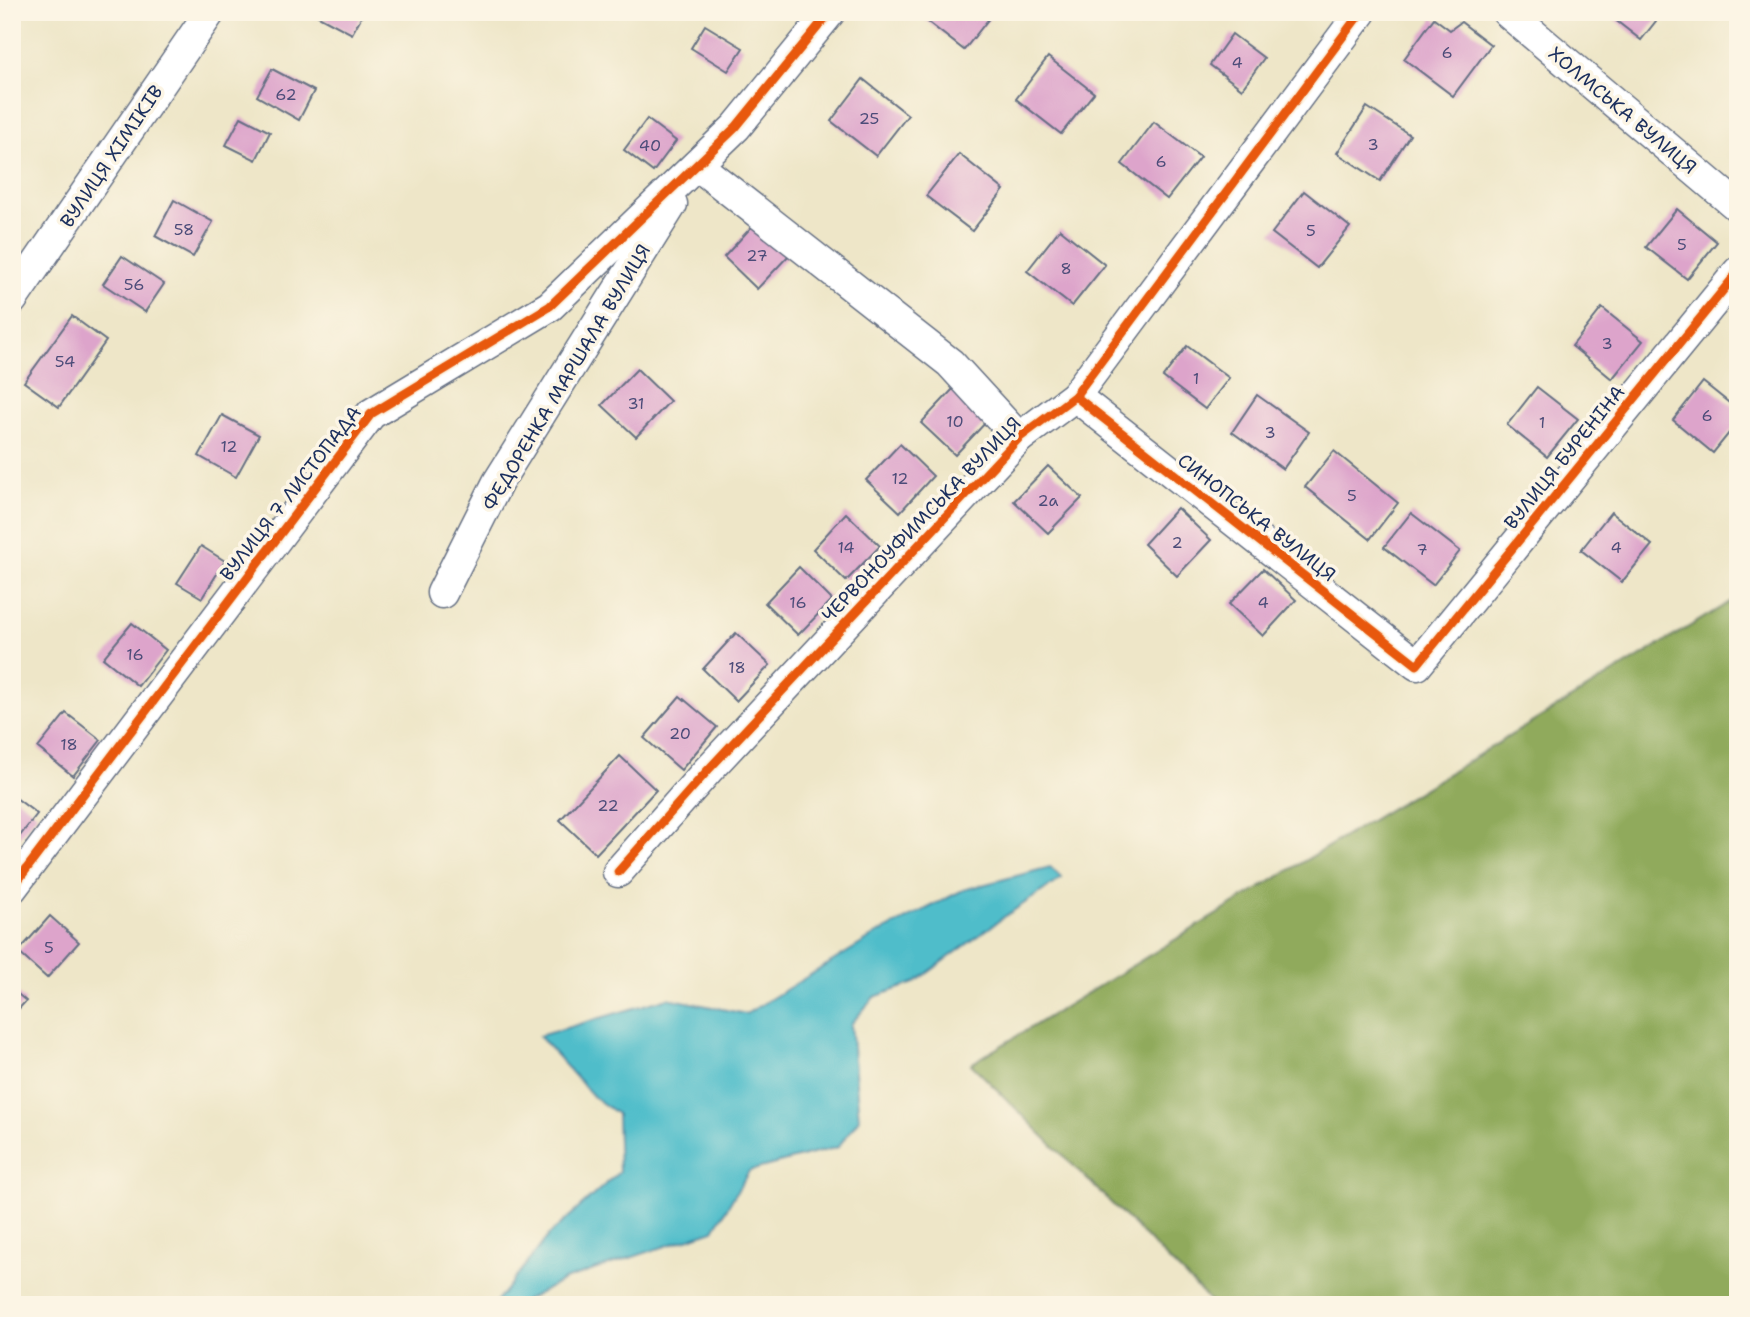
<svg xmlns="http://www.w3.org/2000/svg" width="1750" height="1317" viewBox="0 0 1750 1317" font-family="'Shantell Sans',sans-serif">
	<rect width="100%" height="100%" fill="#fcf5e5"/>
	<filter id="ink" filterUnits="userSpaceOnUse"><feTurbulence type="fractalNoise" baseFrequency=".0143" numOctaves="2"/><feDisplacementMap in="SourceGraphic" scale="14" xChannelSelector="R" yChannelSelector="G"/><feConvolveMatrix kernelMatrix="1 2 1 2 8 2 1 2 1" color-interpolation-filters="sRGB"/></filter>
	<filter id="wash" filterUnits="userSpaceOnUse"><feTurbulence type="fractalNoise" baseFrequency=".00686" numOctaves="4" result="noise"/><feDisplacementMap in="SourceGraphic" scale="28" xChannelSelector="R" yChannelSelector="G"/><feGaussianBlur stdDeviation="1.57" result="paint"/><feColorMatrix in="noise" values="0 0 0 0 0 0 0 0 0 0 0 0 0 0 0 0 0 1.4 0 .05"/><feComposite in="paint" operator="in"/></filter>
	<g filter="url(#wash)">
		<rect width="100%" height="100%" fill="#eee6c8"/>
		<!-- forest -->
		<polygon fill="#90aa5b" stroke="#566c5c" stroke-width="2" points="1738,597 1738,1305 1214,1305 971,1064"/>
		<!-- water -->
		<polygon fill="#50bdca" stroke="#367694" stroke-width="2" points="1050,867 1062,878 1004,917 914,983 874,997 851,1024 859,1119 838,1147 749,1171 714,1230 564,1280 517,1305 494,1305 550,1234 619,1172 617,1114 594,1097 539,1036 668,998 746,1014 877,934 963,890"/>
		<g id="blocks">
			<!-- building -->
			<g fill="#dda4cb">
				<polygon points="311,12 364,12 352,34"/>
				<polygon points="921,12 994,12 964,50 919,15"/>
				<polygon points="1605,12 1663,12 1641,40"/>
				<polygon points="1434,18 1450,30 1461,22 1491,45 1453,96 1404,59"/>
				<polygon points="705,25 743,48 728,71 691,48"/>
				<polygon points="1232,34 1264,58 1242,89 1210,65"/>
				<polygon points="1048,57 1094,93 1061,134 1016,99"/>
				<polygon points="272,69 314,91 299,120 257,96"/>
				<polygon points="863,79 908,115 876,156 831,121"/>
				<polygon points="1367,107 1410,135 1380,181 1337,153"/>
				<polygon points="241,117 270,132 256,160 226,145"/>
				<polygon points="647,119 676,141 653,172 624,150"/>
				<polygon points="1154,122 1200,157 1167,199 1122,164"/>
				<polygon points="959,154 1004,190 972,231 926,196"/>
				<polygon points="1304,191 1350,227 1317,268 1272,233"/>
				<polygon points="174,200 213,222 193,257 155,236"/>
				<polygon points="1677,209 1717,242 1687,279 1646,247"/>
				<polygon points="757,221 791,253 757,289 724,257"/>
				<polygon points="1060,229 1105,265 1072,306 1027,271"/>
				<polygon points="122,256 164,284 145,312 103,284"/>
				<polygon points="1602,308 1643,341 1612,379 1572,346"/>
				<polygon points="72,316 106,341 59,407 24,382"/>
				<polygon points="1187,346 1229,378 1205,409 1163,377"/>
				<polygon points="637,369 670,401 636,437 602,405"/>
				<polygon points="1703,382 1738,410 1738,422 1713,453 1673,420"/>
				<polygon points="955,387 989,419 955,455 921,423"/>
				<polygon points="1537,387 1578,419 1547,457 1507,425"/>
				<polygon points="1257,395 1309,432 1283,469 1232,432"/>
				<polygon points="222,415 259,435 236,477 199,456"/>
				<polygon points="900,444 933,476 900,512 866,480"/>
				<polygon points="1334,451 1398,503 1370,539 1305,487"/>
				<polygon points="1048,466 1082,498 1048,533 1014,501"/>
				<polygon points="1177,508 1211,540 1177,576 1144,544"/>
				<polygon points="1611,512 1652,545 1622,582 1581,550"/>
				<polygon points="846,513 880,546 846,581 813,549"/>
				<polygon points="1411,513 1460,551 1433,585 1384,547"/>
				<polygon points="201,546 225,561 202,598 177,583"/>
				<polygon points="799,567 832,600 798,635 765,603"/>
				<polygon points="1263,569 1296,600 1263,636 1229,604"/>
				<polygon points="132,623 166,650 138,686 103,658"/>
				<polygon points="736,633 770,665 736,701 703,669"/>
				<polygon points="680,696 717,727 681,770 644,738"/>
				<polygon points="66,713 101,740 73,776 38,748"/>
				<polygon points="620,756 656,790 596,854 560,820"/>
				<polygon points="12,795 37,814 12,846"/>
				<polygon points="50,916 79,942 47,978 18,952"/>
				<polygon points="12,989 26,1001 12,1016"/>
			</g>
		</g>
	</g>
	<g filter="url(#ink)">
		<use href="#blocks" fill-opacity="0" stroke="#656f83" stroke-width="2"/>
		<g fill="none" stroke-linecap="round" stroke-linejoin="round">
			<defs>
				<g id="minor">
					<polyline points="1507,12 1738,207"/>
					<polyline points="697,165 950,363 1019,438"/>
					<polyline points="12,300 210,12"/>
					<polyline points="1075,396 1417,665 1738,272"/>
					<polyline points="442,593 498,482 672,204"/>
					<polyline points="618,872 708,770 1019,438 1075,396 1361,12"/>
					<polyline points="12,888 371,414 550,306 736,127 830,12"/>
				</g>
			</defs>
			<!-- minor casing -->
			<use href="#minor" stroke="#656f83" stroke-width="33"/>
			<!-- minor -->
			<use href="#minor" stroke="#fff" stroke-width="30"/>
			<defs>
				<g id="cycleway">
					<polyline points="1075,396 1417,665 1738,272"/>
					<polyline points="618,872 708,770 1019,438 1075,396 1361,12"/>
					<polyline points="12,888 371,414 550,306 736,127 830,12"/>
				</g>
			</defs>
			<!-- cycleway casing -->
			<use href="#cycleway" stroke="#fcf5e5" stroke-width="13"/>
			<!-- cycleway -->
			<use href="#cycleway" stroke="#e8590c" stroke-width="9"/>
		</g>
	</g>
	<g text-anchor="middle" stroke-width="7" stroke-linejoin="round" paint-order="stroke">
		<!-- number labels -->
		<g font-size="16" fill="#4c4c79">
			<text x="1447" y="58">6</text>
			<text x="1237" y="68">4</text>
			<text x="286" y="100">62</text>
			<text x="869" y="124">25</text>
			<text x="1373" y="150">3</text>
			<text x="650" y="151">40</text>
			<text x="1161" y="167">6</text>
			<text x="184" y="235">58</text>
			<text x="1311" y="236">5</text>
			<text x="1682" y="250">5</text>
			<text x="757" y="261">27</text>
			<text x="1066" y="274">8</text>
			<text x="134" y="290">56</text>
			<text x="1607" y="349">3</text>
			<text x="65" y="367">54</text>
			<text x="1196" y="384">1</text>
			<text x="636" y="409">31</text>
			<text x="1707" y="421">6</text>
			<text x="955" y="427">10</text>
			<text x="1542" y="428">1</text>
			<text x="1270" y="438">3</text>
			<text x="229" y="452">12</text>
			<text x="900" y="484">12</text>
			<text x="1352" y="501">5</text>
			<text x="1048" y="506">2а</text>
			<text x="1177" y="548">2</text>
			<text x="846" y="553">14</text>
			<text x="1616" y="553">4</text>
			<text x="1422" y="555">7</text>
			<text x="798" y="608">16</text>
			<text x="1263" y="608">4</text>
			<text x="135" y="660">16</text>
			<text x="737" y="673">18</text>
			<text x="680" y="739">20</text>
			<text x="69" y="750">18</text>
			<text x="608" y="811">22</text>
			<text x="49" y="953">5</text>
		</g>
		<!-- street labels -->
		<g font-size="19" fill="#1b2f5e" stroke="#fcf5e5">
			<text transform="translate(1623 110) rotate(40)" y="7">ХОЛМСЬКА ВУЛИЦЯ</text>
			<text transform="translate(111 156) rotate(-56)" y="7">ВУЛИЦЯ ХІМІКІВ</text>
			<text transform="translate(566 377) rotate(-59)" y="7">ФЕДОРЕНКА МАРШАЛА ВУЛИЦЯ</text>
			<text transform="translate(1564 457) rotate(-51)" y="7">ВУЛИЦЯ БУРЕНІНА</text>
			<text transform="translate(290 493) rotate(-52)" y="7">ВУЛИЦЯ 7 ЛИСТОПАДА</text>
			<text transform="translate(1257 517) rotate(38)" y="7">СИНОПСЬКА ВУЛИЦЯ</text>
			<text transform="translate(921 519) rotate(-46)" y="7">ЧЕРВОНОУФИМСЬКА ВУЛИЦЯ</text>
		</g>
	</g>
	<!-- margin -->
	<rect width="1750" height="1317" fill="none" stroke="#fcf5e5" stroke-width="42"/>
</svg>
